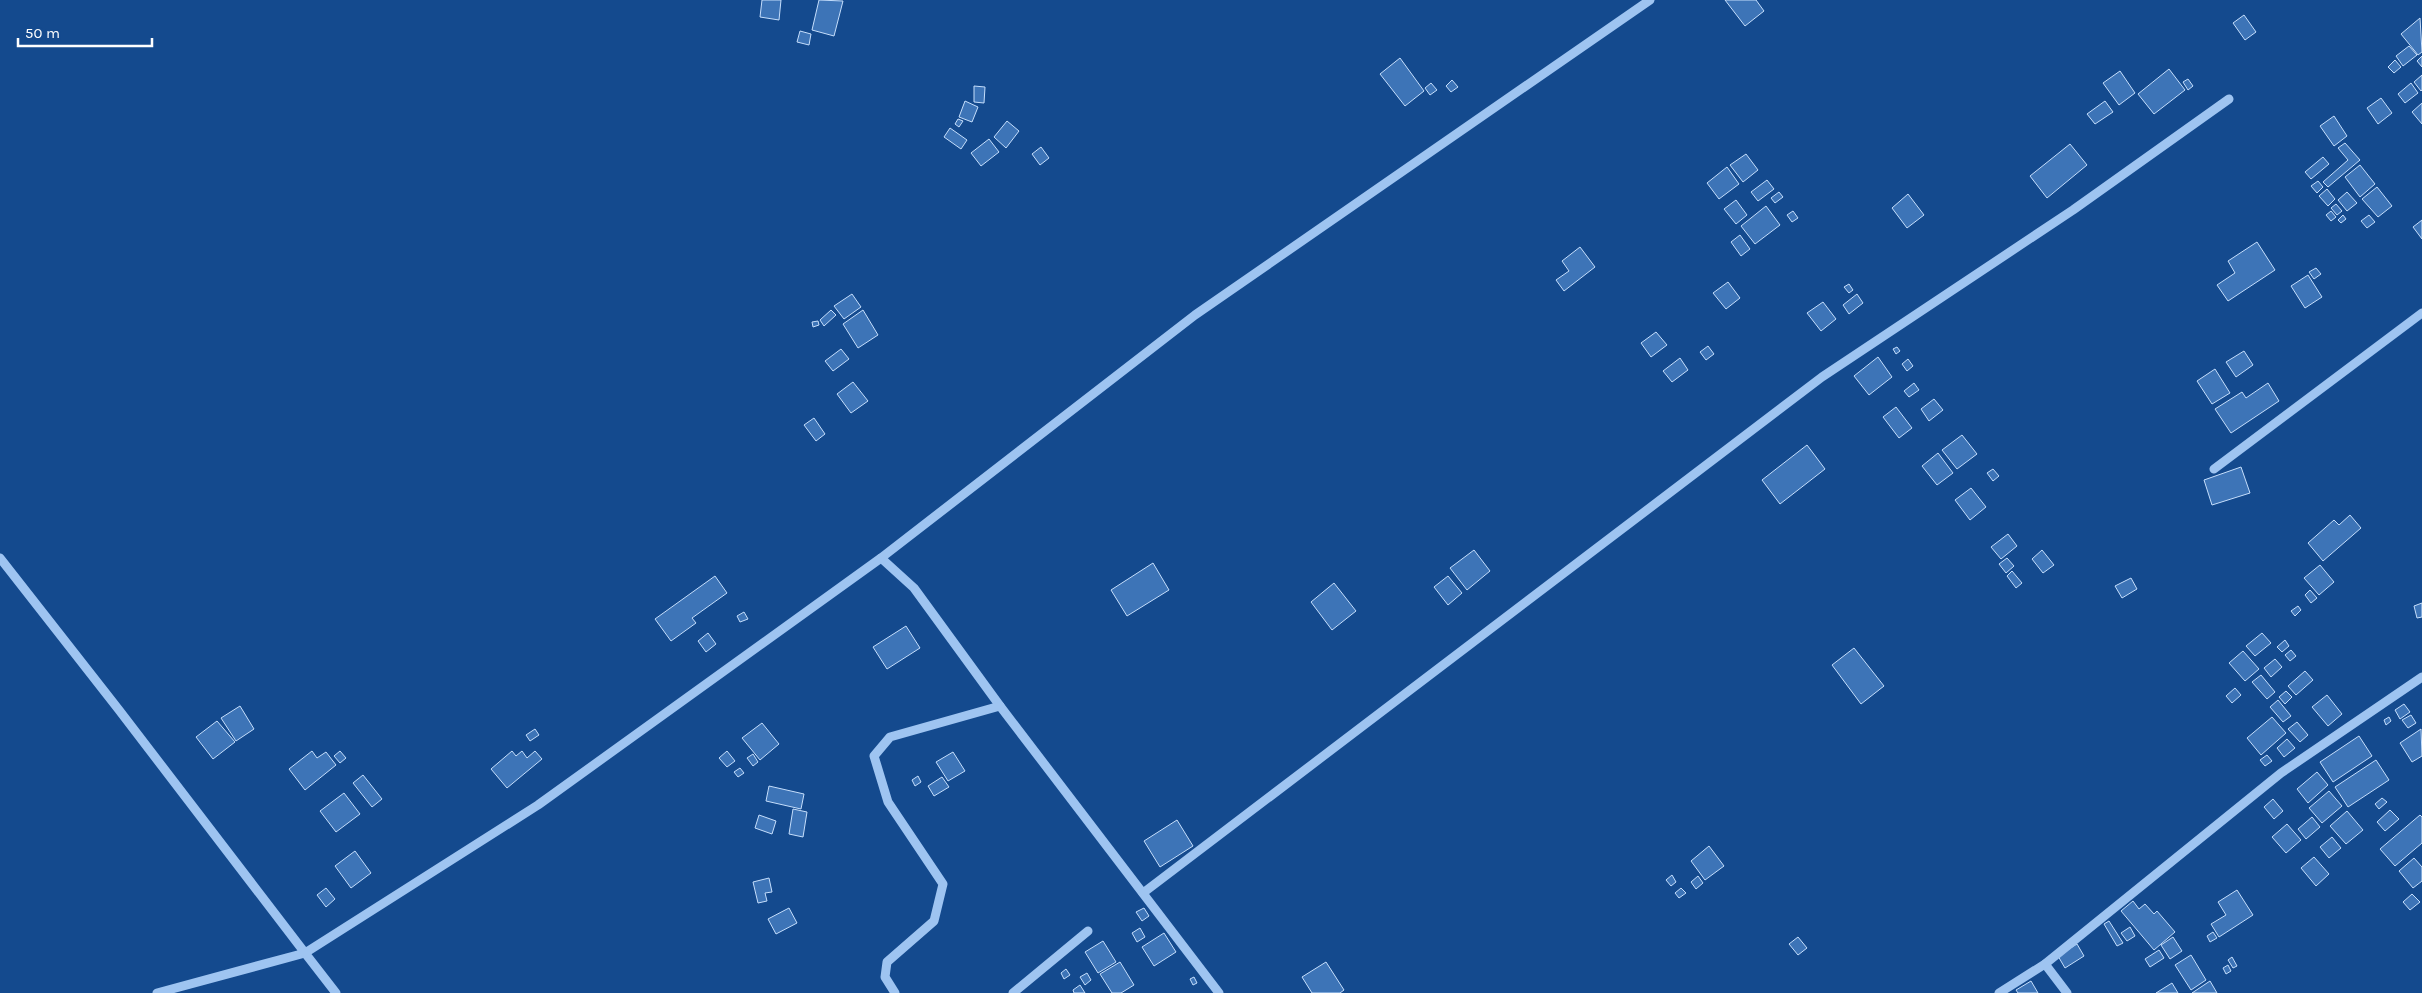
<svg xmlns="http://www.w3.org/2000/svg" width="2422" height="993" viewBox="0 0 2422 993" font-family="Karla,sans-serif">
	<rect width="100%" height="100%" fill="#144a8e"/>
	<!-- building -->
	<g fill="#3d74b7" stroke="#c5defc">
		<polygon points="762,0 781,0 779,20 760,17"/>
		<polygon points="819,0 843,1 834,36 812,30"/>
		<polygon points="1725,0 1756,0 1764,11 1745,26"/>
		<polygon points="2244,15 2256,32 2245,40 2233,23"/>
		<polygon points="2420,18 2422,52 2418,55 2401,34"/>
		<polygon points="800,31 811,34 809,45 797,42"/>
		<polygon points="2409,46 2417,55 2403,66 2396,56"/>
		<polygon points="2422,56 2422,67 2417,61"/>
		<polygon points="1400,58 1424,91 1405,106 1380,74"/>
		<polygon points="2395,60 2401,67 2394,73 2388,67"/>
		<polygon points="2169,69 2185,90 2154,114 2138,94"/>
		<polygon points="2120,71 2135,93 2119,105 2103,83"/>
		<polygon points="2422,75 2422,90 2421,91 2414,82"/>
		<polygon points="2188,79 2193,86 2188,90 2183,82"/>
		<polygon points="1452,80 1458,87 1451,92 1446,86"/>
		<polygon points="1431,83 1437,90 1430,95 1425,88"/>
		<polygon points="2411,83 2418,93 2405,103 2398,94"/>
		<polygon points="974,86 985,87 984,103 974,102"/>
		<polygon points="2381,98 2392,113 2378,124 2367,108"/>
		<polygon points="965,101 978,107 972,122 959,117"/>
		<polygon points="2105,101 2113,112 2095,124 2087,114"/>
		<polygon points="2422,103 2422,124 2412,112"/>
		<polygon points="2334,116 2347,136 2334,146 2320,126"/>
		<polygon points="958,119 963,121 959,127 955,124"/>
		<polygon points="1007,121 1019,131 1006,148 994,137"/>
		<polygon points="950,128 967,140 961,149 944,137"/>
		<polygon points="989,139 999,152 981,166 971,153"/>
		<polygon points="2345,143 2360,160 2328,187 2323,182 2348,160 2338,148"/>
		<polygon points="2070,144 2087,165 2047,198 2030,176"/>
		<polygon points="1041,147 1049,158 1040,165 1032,154"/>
		<polygon points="1746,154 1758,170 1743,182 1730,165"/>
		<polygon points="2323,157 2329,164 2311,179 2305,172"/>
		<polygon points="2360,165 2375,184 2360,197 2345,177"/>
		<polygon points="1727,167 1739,184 1719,199 1707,183"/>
		<polygon points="1767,180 1774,189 1758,201 1751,192"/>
		<polygon points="2318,181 2323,187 2317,193 2311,186"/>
		<polygon points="2377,187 2392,206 2378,217 2362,199"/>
		<polygon points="2327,189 2335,199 2328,206 2319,196"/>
		<polygon points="1779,192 1783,197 1775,203 1771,198"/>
		<polygon points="2347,192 2357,203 2347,211 2338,200"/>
		<polygon points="1908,194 1924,215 1907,228 1892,208"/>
		<polygon points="1736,200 1747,215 1736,224 1724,209"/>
		<polygon points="2336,204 2342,211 2337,215 2331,208"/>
		<polygon points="1766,206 1780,225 1755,244 1741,226"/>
		<polygon points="1793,211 1798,218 1792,222 1787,215"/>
		<polygon points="2331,211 2336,217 2331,221 2326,215"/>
		<polygon points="2343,215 2346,219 2341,223 2338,220"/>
		<polygon points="2369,215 2375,222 2367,228 2361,221"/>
		<polygon points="2422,220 2422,239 2413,227"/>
		<polygon points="1740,235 1750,249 1741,256 1731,242"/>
		<polygon points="2257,242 2275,270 2228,301 2217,285 2235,273 2228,261"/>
		<polygon points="1580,247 1595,267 1564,291 1556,280 1569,271 1562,261"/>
		<polygon points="2316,268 2321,274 2314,279 2309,272"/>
		<polygon points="2308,275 2322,297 2305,308 2291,286"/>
		<polygon points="1728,282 1740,298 1726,309 1713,293"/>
		<polygon points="1849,284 1853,290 1849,293 1844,287"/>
		<polygon points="852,294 861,307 844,319 834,306"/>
		<polygon points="1857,294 1863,303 1849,314 1843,305"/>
		<polygon points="1823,302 1836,319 1821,331 1807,313"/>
		<polygon points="831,310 836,315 824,326 820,320"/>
		<polygon points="863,310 878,335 858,348 843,324"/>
		<polygon points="818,321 819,325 813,327 812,322"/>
		<polygon points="1656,332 1667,345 1651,357 1641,343"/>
		<polygon points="1708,346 1714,354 1706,360 1700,352"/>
		<polygon points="1897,347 1900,351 1896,354 1893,349"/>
		<polygon points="841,349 849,359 833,371 825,361"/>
		<polygon points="2244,351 2253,365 2236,377 2226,362"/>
		<polygon points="1878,357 1892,377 1869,395 1854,376"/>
		<polygon points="1680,358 1688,370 1672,382 1663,371"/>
		<polygon points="1908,359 1913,366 1907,371 1902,364"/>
		<polygon points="2215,369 2230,393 2212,404 2197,381"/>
		<polygon points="853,382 868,401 851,413 837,394"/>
		<polygon points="1914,383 1919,390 1909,397 1904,391"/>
		<polygon points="2268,383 2279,401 2231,433 2215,409 2242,392 2246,398"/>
		<polygon points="1934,399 1943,410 1929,421 1921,409"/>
		<polygon points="1896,407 1912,428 1899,438 1883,417"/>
		<polygon points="814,418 825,434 816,441 804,425"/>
		<polygon points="1962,435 1977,454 1957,469 1942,450"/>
		<polygon points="1807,445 1825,469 1780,504 1762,480"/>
		<polygon points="1938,453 1953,473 1937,485 1922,466"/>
		<polygon points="2241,467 2250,493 2212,505 2204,480"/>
		<polygon points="1993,469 1999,476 1993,481 1987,473"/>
		<polygon points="1971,488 1986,507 1970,520 1955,500"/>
		<polygon points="2350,515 2361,528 2323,561 2308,543 2334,520 2339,525"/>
		<polygon points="2008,534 2017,546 2001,559 1991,547"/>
		<polygon points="1474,550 1490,571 1467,590 1450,568"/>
		<polygon points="2042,550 2054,565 2043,573 2032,559"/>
		<polygon points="2007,558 2014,566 2006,573 1999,564"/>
		<polygon points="1153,563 1169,590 1127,616 1111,590"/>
		<polygon points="2320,565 2334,582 2319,595 2304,578"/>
		<polygon points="2012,571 2022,583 2016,588 2007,576"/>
		<polygon points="715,576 727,593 692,618 696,623 671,641 655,619"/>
		<polygon points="1448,576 1462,593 1448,605 1434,587"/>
		<polygon points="2131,578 2137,589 2122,598 2115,586"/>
		<polygon points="1334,583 1356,611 1332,630 1311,602"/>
		<polygon points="2310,590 2317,598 2311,603 2305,595"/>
		<polygon points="2422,603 2422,617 2417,618 2414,606"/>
		<polygon points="2298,606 2301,610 2295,616 2291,611"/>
		<polygon points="744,612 748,619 740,622 737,616"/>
		<polygon points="906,626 920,648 887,669 873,647"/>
		<polygon points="708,633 716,644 706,652 698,641"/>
		<polygon points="2262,633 2271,643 2255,656 2246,646"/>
		<polygon points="2285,640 2289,646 2282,652 2277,647"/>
		<polygon points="1854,648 1884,686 1861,704 1832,665"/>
		<polygon points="2291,650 2296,656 2290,661 2285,655"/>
		<polygon points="2243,651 2259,669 2245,681 2229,663"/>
		<polygon points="2275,659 2282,667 2271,677 2264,668"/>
		<polygon points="2305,671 2313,680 2296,695 2288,686"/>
		<polygon points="2261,675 2275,692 2267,699 2252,682"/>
		<polygon points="2235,688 2241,695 2232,703 2226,696"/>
		<polygon points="2286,691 2292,697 2285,704 2279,697"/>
		<polygon points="2327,695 2342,714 2328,726 2312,707"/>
		<polygon points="2278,700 2291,716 2283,722 2270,707"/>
		<polygon points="2404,704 2410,712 2400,719 2395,710"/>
		<polygon points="240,706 254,729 236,741 221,718"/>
		<polygon points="2411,715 2416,723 2408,728 2402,720"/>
		<polygon points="2272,717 2286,733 2261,755 2247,738"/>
		<polygon points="2389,717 2391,721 2386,725 2384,720"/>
		<polygon points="217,721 235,742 213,759 196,737"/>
		<polygon points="2297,722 2308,735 2300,742 2288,729"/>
		<polygon points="762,723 779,744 760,760 742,738"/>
		<polygon points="535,729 539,735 530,741 526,735"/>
		<polygon points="2421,729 2422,756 2412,762 2400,743"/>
		<polygon points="2359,736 2372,756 2333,782 2320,762"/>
		<polygon points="2287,739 2295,748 2284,757 2277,748"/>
		<polygon points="312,751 317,758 326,752 336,765 305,790 289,769"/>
		<polygon points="340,751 346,758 340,763 334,756"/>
		<polygon points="512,751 516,756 522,751 527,758 535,751 542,759 507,788 491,769"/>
		<polygon points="727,751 735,761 727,767 719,758"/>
		<polygon points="953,752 965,771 948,781 936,762"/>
		<polygon points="753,754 758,762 753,766 747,758"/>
		<polygon points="2267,755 2272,761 2265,766 2260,760"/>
		<polygon points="2376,760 2389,780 2348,807 2335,787"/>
		<polygon points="740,768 744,773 738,777 734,772"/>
		<polygon points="2317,772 2328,785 2308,803 2297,789"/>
		<polygon points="363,775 382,799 372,807 353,783"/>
		<polygon points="918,776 921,782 915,786 912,780"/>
		<polygon points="942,777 949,787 934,796 928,786"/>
		<polygon points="769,786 804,794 801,809 766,801"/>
		<polygon points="2329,791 2342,806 2322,823 2309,808"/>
		<polygon points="344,793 360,814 336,832 320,811"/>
		<polygon points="2382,798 2387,802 2379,809 2375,804"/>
		<polygon points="2273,799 2283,811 2274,819 2264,807"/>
		<polygon points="793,809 807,812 803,837 789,834"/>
		<polygon points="2390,810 2399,819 2385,831 2377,822"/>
		<polygon points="2347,811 2363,830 2346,844 2330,826"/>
		<polygon points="759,815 776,821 772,834 755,828"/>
		<polygon points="2420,815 2422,817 2422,843 2395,866 2380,849"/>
		<polygon points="2312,817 2320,827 2306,839 2298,829"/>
		<polygon points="1177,820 1193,846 1160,867 1144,841"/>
		<polygon points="2287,824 2301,840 2286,853 2272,837"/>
		<polygon points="2332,837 2341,848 2329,858 2320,847"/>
		<polygon points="1709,846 1724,866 1705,880 1691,861"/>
		<polygon points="355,851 371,873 351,888 335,866"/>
		<polygon points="2314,857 2329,874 2316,886 2301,868"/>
		<polygon points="2414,858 2422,867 2422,881 2413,888 2399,871"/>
		<polygon points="1672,875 1676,882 1671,886 1666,880"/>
		<polygon points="1698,876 1703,883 1696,889 1691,882"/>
		<polygon points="769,878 772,892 765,893 767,901 758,903 753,882"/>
		<polygon points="326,888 335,899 326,907 317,895"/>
		<polygon points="1681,888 1686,893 1679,898 1675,893"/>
		<polygon points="2237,890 2253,915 2219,937 2211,924 2226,915 2218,902"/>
		<polygon points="2412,894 2420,902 2410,910 2403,902"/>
		<polygon points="2133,901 2139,909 2145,904 2154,914 2157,911 2175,932 2154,950 2121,911"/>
		<polygon points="789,908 797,923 776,934 768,919"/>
		<polygon points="1144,908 1149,916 1142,921 1136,912"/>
		<polygon points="2109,921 2123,943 2117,946 2104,924"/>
		<polygon points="2130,927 2135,936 2127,941 2121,933"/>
		<polygon points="1140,928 1145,937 1137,942 1132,933"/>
		<polygon points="2213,932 2217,938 2210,942 2207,936"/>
		<polygon points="1164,933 1176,952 1154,966 1142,947"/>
		<polygon points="1798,937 1807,948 1798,955 1789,944"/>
		<polygon points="2173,937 2182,951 2170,959 2161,945"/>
		<polygon points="1103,941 1116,962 1098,973 1085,952"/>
		<polygon points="2077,944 2084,956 2065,968 2058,956"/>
		<polygon points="2159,950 2164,958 2150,967 2145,959"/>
		<polygon points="2191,955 2206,980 2191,990 2175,965"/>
		<polygon points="2232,957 2237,966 2233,968 2228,960"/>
		<polygon points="1120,962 1134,985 1121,993 1112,993 1100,974"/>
		<polygon points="1326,962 1344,990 1340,993 1312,993 1302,977"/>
		<polygon points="2228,965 2231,971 2226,974 2223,968"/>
		<polygon points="1066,969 1070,975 1064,979 1061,973"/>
		<polygon points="1087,973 1091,980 1085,985 1080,977"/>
		<polygon points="1194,977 1197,983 1193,985 1190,979"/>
		<polygon points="2031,981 2038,993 2018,993 2016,990"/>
		<polygon points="2210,981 2217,993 2192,993"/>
		<polygon points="2172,983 2178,993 2156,993"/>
		<polygon points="1080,985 1085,993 1074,993 1073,990"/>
	</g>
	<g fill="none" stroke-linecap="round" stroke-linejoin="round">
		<!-- minor -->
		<g stroke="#9ec4f1" stroke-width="9">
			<polyline points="2214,469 2422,313"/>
			<polyline points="0,558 119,710 305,953 157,993"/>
			<polyline points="881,558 914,588 1000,706 1219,993"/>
			<polyline points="1143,893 1822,377 2073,210 2229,99"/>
			<polyline points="2045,964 2067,993"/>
			<polyline points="336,993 305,953 538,805 881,558 1195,315 1650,0"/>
			<polyline points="895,993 885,977 887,962 934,921 943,884 888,802 874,756 890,737 1000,706"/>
			<polyline points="1013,993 1088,931"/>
			<polyline points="1999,993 2045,964 2281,773 2422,677"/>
		</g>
	</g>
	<!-- scale -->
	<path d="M18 38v8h134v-8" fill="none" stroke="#ffffff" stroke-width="2.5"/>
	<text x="25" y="38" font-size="15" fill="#ffffff" stroke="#144a8e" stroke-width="4" paint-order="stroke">50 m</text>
</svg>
